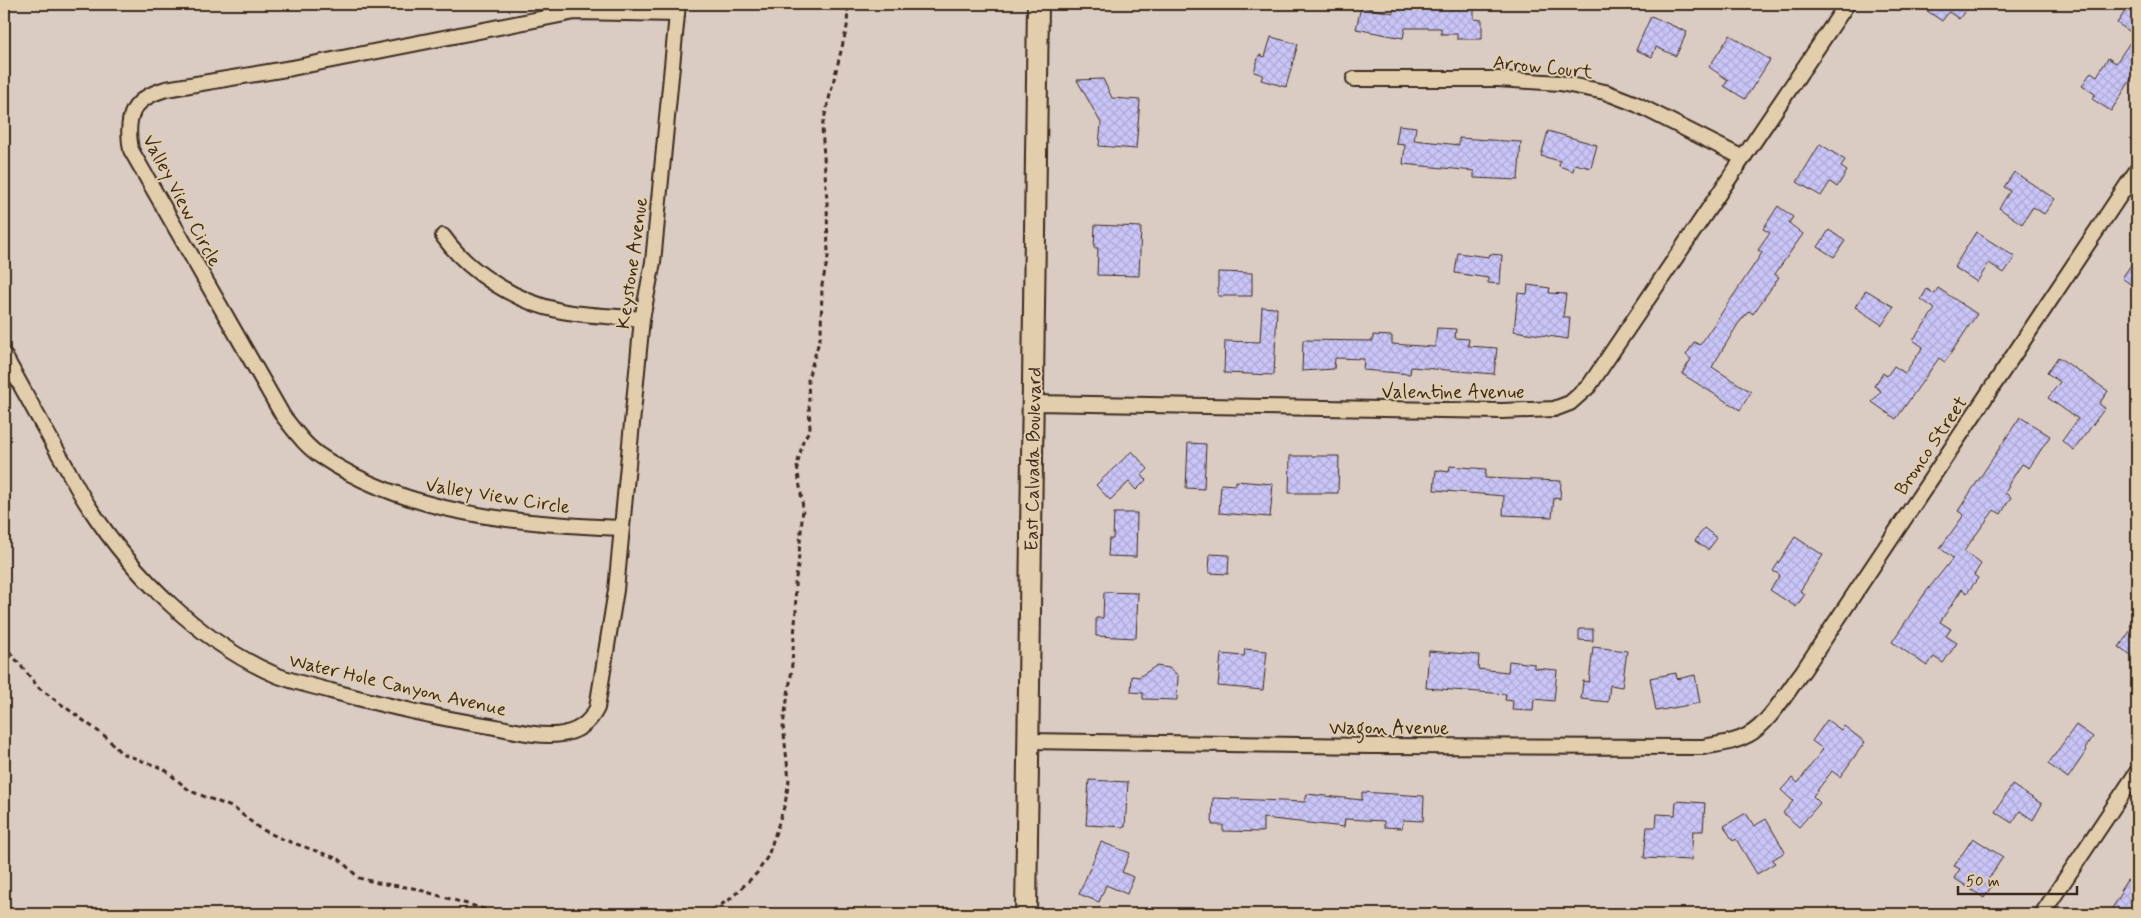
<svg xmlns="http://www.w3.org/2000/svg" width="2141" height="918" viewBox="0 0 2141 918" font-family="Mynerve,sans-serif">
	<defs>
		<pattern id="building-cross-hatch" width="8" height="8" patternUnits="userSpaceOnUse" patternTransform="scale(1.25)"><rect width="8" height="8" fill="#c9c5f7"/><path d="M0 0l8 8M0 8l8-8" fill="none" stroke="#aea9d3"/></pattern>
	</defs>
	<rect width="100%" height="100%" fill="#dacbc3"/>
	<filter id="ink" filterUnits="userSpaceOnUse"><feTurbulence type="fractalNoise" baseFrequency=".02" numOctaves="2"/><feDisplacementMap in="SourceGraphic" scale="10" xChannelSelector="R" yChannelSelector="G"/><feConvolveMatrix kernelMatrix="1 2 1 2 8 2 1 2 1" color-interpolation-filters="sRGB"/></filter>
	<g filter="url(#ink)">
		<!-- building -->
		<g fill="url(#building-cross-hatch)" stroke="#3b2a1e">
			<polygon points="1395,4 1474,4 1474,19 1482,20 1482,39 1457,39 1457,34 1441,34 1441,28 1405,28 1403,38 1356,29 1361,7 1393,13"/>
			<polygon points="1917,4 1970,4 1959,19 1949,12 1942,21"/>
			<polygon points="2130,4 2137,4 2137,70 2111,111 2092,99 2095,94 2082,86 2091,72 2097,76 2108,58 2116,63 2135,35 2117,23"/>
			<polygon points="1651,16 1687,32 1676,56 1656,47 1652,57 1636,50"/>
			<polygon points="1730,35 1770,60 1745,99 1724,86 1728,80 1709,67"/>
			<polygon points="1271,37 1298,44 1286,87 1261,80 1263,75 1254,72 1259,55 1265,57"/>
			<polygon points="1103,79 1112,98 1140,100 1136,149 1099,146 1101,123 1077,80"/>
			<polygon points="1399,125 1416,127 1414,140 1459,145 1459,138 1521,142 1518,180 1474,178 1474,171 1403,164 1405,145 1396,144"/>
			<polygon points="1548,131 1597,145 1591,168 1575,164 1573,171 1559,166 1560,161 1541,156"/>
			<polygon points="1820,144 1845,160 1841,167 1847,171 1837,187 1830,182 1821,196 1797,182"/>
			<polygon points="2014,172 2055,199 2044,214 2033,207 2022,224 1999,208 2010,191 2004,187"/>
			<polygon points="1778,206 1793,217 1789,223 1803,234 1775,274 1779,277 1753,314 1749,311 1738,324 1712,367 1751,392 1740,410 1682,374 1691,359 1686,355 1694,342 1700,345 1762,253 1758,250 1770,233 1763,229"/>
			<polygon points="1095,225 1141,227 1139,276 1097,275 1098,248 1094,248"/>
			<polygon points="1829,230 1845,241 1834,257 1818,247"/>
			<polygon points="1976,232 2015,257 2004,273 1989,263 1977,282 1954,267"/>
			<polygon points="1458,253 1489,257 1490,254 1502,255 1500,284 1488,283 1488,278 1455,273"/>
			<polygon points="2137,256 2137,289 2122,278"/>
			<polygon points="1218,272 1252,273 1252,296 1218,296"/>
			<polygon points="1528,285 1550,288 1549,293 1566,294 1563,317 1570,317 1568,339 1514,331 1518,293 1527,294"/>
			<polygon points="1938,288 1977,314 1945,362 1939,358 1896,419 1872,402 1881,391 1874,386 1883,373 1887,376 1894,366 1905,373 1923,347 1913,340 1935,309 1921,299 1927,289 1934,294"/>
			<polygon points="1866,290 1894,307 1882,325 1855,307"/>
			<polygon points="1262,307 1277,308 1274,375 1224,373 1225,341 1260,342"/>
			<polygon points="1437,328 1456,329 1455,338 1469,339 1468,346 1497,348 1494,374 1411,367 1410,374 1363,370 1364,359 1335,358 1334,369 1302,371 1303,340 1373,341 1373,335 1392,336 1392,344 1435,347"/>
			<polygon points="2058,357 2108,391 2099,404 2105,408 2074,450 2062,441 2078,419 2048,398 2060,382 2047,373"/>
			<polygon points="2020,417 2050,436 2029,468 2022,464 2008,485 2009,486 2005,493 2011,497 2001,514 1994,510 1964,551 1981,564 1974,575 1978,578 1967,593 1962,589 1940,622 1951,629 1946,636 1957,643 1943,663 1934,657 1927,666 1892,642 1925,593 1953,558 1940,548 1964,515 1958,511"/>
			<polygon points="1188,443 1206,444 1204,489 1186,488"/>
			<polygon points="1132,451 1148,469 1142,475 1146,480 1136,490 1129,482 1110,500 1096,485"/>
			<polygon points="1290,456 1339,456 1338,493 1289,493"/>
			<polygon points="1450,466 1486,469 1485,478 1561,481 1560,499 1554,498 1552,517 1503,515 1504,496 1434,490 1436,470 1449,472"/>
			<polygon points="1236,481 1273,484 1270,517 1219,513 1221,484 1236,485"/>
			<polygon points="1114,513 1137,513 1136,557 1108,556 1109,539 1113,539"/>
			<polygon points="1704,528 1717,538 1708,550 1695,541"/>
			<polygon points="1795,537 1823,555 1800,591 1805,594 1796,607 1770,590 1780,575 1773,571"/>
			<polygon points="1210,554 1229,555 1228,574 1209,573"/>
			<polygon points="1104,592 1138,593 1136,638 1096,636 1096,618 1103,618"/>
			<polygon points="2137,621 2137,659 2119,647"/>
			<polygon points="1579,629 1593,629 1593,641 1579,640"/>
			<polygon points="1593,647 1627,651 1622,687 1610,685 1608,702 1581,699 1583,681 1589,682"/>
			<polygon points="1245,649 1267,651 1263,690 1218,686 1221,654 1244,656"/>
			<polygon points="1429,651 1479,655 1478,669 1508,672 1509,661 1534,664 1534,668 1557,670 1554,701 1534,699 1533,711 1512,710 1513,701 1505,700 1506,694 1426,688"/>
			<polygon points="1156,666 1169,668 1178,675 1177,700 1143,699 1143,693 1131,692 1132,676 1139,677"/>
			<polygon points="1676,673 1677,679 1695,675 1700,703 1656,711 1650,678"/>
			<polygon points="1827,720 1841,730 1844,726 1865,742 1840,777 1832,771 1813,796 1820,803 1799,827 1783,813 1793,801 1781,790 1792,778 1798,783 1823,749 1812,741"/>
			<polygon points="2076,725 2093,737 2085,749 2087,750 2068,778 2048,764"/>
			<polygon points="1089,780 1128,782 1125,827 1086,825"/>
			<polygon points="2012,785 2042,804 2033,820 2020,811 2012,823 1995,812"/>
			<polygon points="1362,792 1424,796 1423,821 1403,820 1402,828 1384,827 1384,821 1345,819 1344,827 1263,818 1263,832 1223,831 1223,825 1212,825 1213,798 1305,802 1307,794 1362,800"/>
			<polygon points="1676,801 1705,803 1703,831 1693,831 1691,860 1644,858 1647,827 1656,827 1657,814 1675,815"/>
			<polygon points="1746,813 1754,826 1766,819 1785,852 1772,860 1775,863 1757,874 1736,839 1733,841 1724,826"/>
			<polygon points="1973,838 2003,857 1987,881 1993,884 1984,898 1954,878 1960,869 1954,866"/>
			<polygon points="1101,842 1130,853 1122,872 1133,877 1127,894 1106,885 1099,902 1079,894"/>
			<polygon points="2127,880 2137,886 2137,914 2108,914 2122,893 2120,891"/>
		</g>
		<g fill="none" stroke-linecap="round" stroke-linejoin="round">
			<defs>
				<g id="minor">
					<polyline points="1354,79 1498,79 1560,83 1605,92 1636,104 1743,158"/>
					<path d="M 443,236 C 469,273 517,302 561,311 C 587,316 615,316 642,319"/>
					<path d="M 4,355 C 23,389 41,423 60,456 C 70,473 78,491 89,507 C 133,575 201,643 276,675 C 293,682 313,686 331,691 C 383,705 437,718 490,726 C 526,732 577,750 597,708 L 616,590 L 642,319 L 653,262 L 678,4"/>
					<polyline points="1034,403 1502,411 1554,409 1570,403 1589,386 1847,4"/>
					<path d="M 622,528 C 521,524 409,515 322,457 C 306,447 295,431 283,416 L 131,150 C 125,116 132,99 166,89 L 292,68 L 575,12 L 677,14"/>
					<path d="M 1027,741 L 1370,746 L 1703,747 C 1718,744 1734,743 1748,735 C 1769,724 1788,690 1803,671 L 2137,170"/>
					<polyline points="2042,914 2137,772"/>
				</g>
				<polyline id="secondary" points="1026,914 1038,4"/>
			</defs>
			<!-- minor casing -->
			<use href="#minor" stroke="#3b2a1e" stroke-width="18"/>
			<!-- secondary casing -->
			<use href="#secondary" stroke="#3b2a1e" stroke-width="24"/>
			<!-- path -->
			<g stroke="#3b2a1e" stroke-width="3" stroke-dasharray="5 4" stroke-linecap="butt">
				<polyline points="4,645 39,688 106,737 121,753 164,769 190,791 234,808 259,828 282,839 339,859 359,878 378,883 413,888 501,914"/>
				<polyline points="705,914 729,900 757,873 768,856 785,804 789,780 783,725 791,676 796,611 795,583 798,566 803,508 797,466 803,441 810,429 808,378 821,335 822,285 828,257 827,202 822,127 847,27 848,4"/>
			</g>
			<!-- minor -->
			<use href="#minor" stroke="#e2cead" stroke-width="14"/>
			<!-- secondary -->
			<use href="#secondary" stroke="#e2cead" stroke-width="20"/>
		</g>
	</g>
	<g text-anchor="middle" stroke-width="4" stroke-linejoin="round" paint-order="stroke">
		<!-- street labels -->
		<g font-size="19" fill="#3b2a1e" stroke="#e2cead">
			<text transform="translate(1543 66) rotate(6)" y="7">Arrow Court</text>
			<text transform="translate(183 200) rotate(62)" y="7">Valley View Circle</text>
			<text transform="translate(631 263) rotate(-82)" y="7">Keystone Avenue</text>
			<text x="1453" y="398">Valentine Avenue</text>
			<text transform="translate(1930 445) rotate(-56)" y="7">Bronco Street</text>
			<text transform="translate(1032 459) rotate(-89)" y="7">East Calvada Boulevard</text>
			<text transform="translate(498 495) rotate(9)" y="7">Valley View Circle</text>
			<text transform="translate(398 684) rotate(13)" y="7">Water Hole Canyon Avenue</text>
			<text x="1389" y="734">Wagon Avenue</text>
		</g>
	</g>
	<!-- margin -->
	<rect width="2141" height="918" fill="none" stroke="#e2cead" stroke-width="20"/>
	<rect x="10" y="10" width="2121" height="898" fill="none" stroke="#3b2a1e" stroke-width="2" filter="url(#ink)"/>
	<!-- scale -->
	<path d="M1958 886v8h119v-8" fill="none" stroke="#3b2a1e" stroke-width="2.5"/>
	<text x="1966" y="886" font-size="15" fill="#3b2a1e" stroke="#e2cead" stroke-width="4" paint-order="stroke">50 m</text>
</svg>
